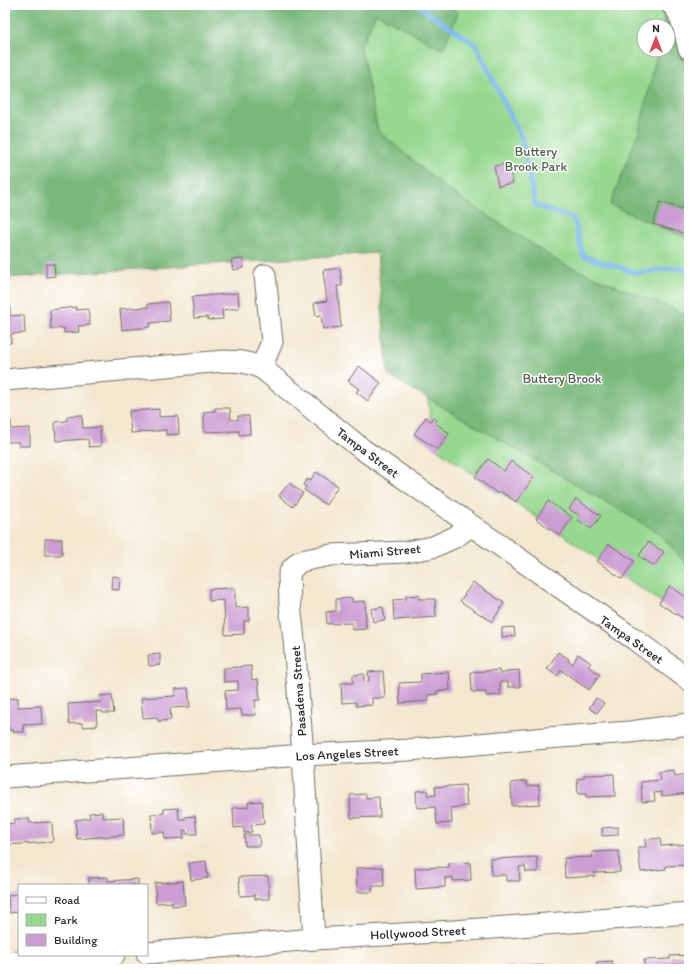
<svg xmlns="http://www.w3.org/2000/svg" width="694" height="974" viewBox="0 0 694 974" font-family="Itim,sans-serif">
	<rect width="100%" height="100%" fill="#fff"/>
	<filter id="ink" filterUnits="userSpaceOnUse"><feTurbulence type="fractalNoise" baseFrequency=".025" numOctaves="2"/><feDisplacementMap in="SourceGraphic" scale="8" xChannelSelector="R" yChannelSelector="G"/><feConvolveMatrix kernelMatrix="1 2 1 2 8 2 1 2 1" color-interpolation-filters="sRGB"/></filter>
	<filter id="wash" filterUnits="userSpaceOnUse"><feTurbulence type="fractalNoise" baseFrequency=".012" numOctaves="4" result="noise"/><feDisplacementMap in="SourceGraphic" scale="16" xChannelSelector="R" yChannelSelector="G"/><feGaussianBlur stdDeviation="0.9" result="paint"/><feColorMatrix in="noise" values="0 0 0 0 0 0 0 0 0 0 0 0 0 0 0 0 0 1.4 0 .05"/><feComposite in="paint" operator="in"/></filter>
	<g filter="url(#wash)">
		<rect width="100%" height="100%" fill="#f3e7cf"/>
		<!-- green -->
		<path fill="#96d88f" stroke="#60825d" fill-rule="evenodd" d="M 5,5 L 689,5 L 689,621 L 434,447 L 408,244 ZM 644,26 L 668,26 L 668,50 L 644,50 Z"/>
		<!-- forest -->
		<g fill="#78b87a" stroke="#527252">
			<polygon points="5,5 448,5 458,13 443,50 376,13 361,47 378,131 447,189 561,263 689,316 689,567 659,533 388,375 377,253 5,278"/>
			<polygon points="664,5 689,5 689,239 610,205 639,131 658,50 668,50 668,26 663,26"/>
		</g>
		<g fill="none" stroke-linecap="round" stroke-linejoin="round">
			<!-- stream -->
			<g stroke="#76b5ea" stroke-width="5">
				<polyline points="417,5 476,45 522,139 535,205 574,219 583,256 638,273 680,267 689,273"/>
				<polyline points="5,13 17,5"/>
				<polyline points="5,62 8,63 5,80"/>
			</g>
		</g>
		<g id="blocks">
			<!-- building -->
			<g fill="#cb9dd3">
				<polygon points="509,163 513,183 498,186 494,166"/>
				<polygon points="660,202 689,211 689,225 686,234 653,224"/>
				<polygon points="243,259 244,268 233,270 231,260"/>
				<polygon points="46,264 54,264 55,276 46,277"/>
				<polygon points="340,268 342,286 337,286 341,327 323,329 321,315 316,316 314,303 327,301 323,270"/>
				<polygon points="238,293 239,308 222,310 223,319 208,320 208,317 194,318 192,297"/>
				<polygon points="168,302 170,321 150,323 150,327 122,330 120,309 148,307 148,304"/>
				<polygon points="10,306 10,316 24,315 25,333 11,334 11,343 5,343 5,307"/>
				<polygon points="76,307 76,310 88,309 90,325 78,326 79,332 64,333 64,328 51,329 50,310"/>
				<polygon points="359,366 381,383 368,401 356,392 359,389 348,381"/>
				<polygon points="215,408 230,408 231,420 238,420 238,416 249,416 250,434 239,435 239,431 204,432 204,412 215,411"/>
				<polygon points="159,409 159,417 178,416 179,434 166,435 166,430 131,433 129,411"/>
				<polygon points="82,415 83,428 100,427 101,446 89,447 88,439 56,441 55,422 67,421 67,416"/>
				<polygon points="426,417 430,421 433,417 437,420 435,423 449,433 438,450 414,434"/>
				<polygon points="5,421 11,421 11,429 30,428 30,446 19,446 19,442 5,442"/>
				<polygon points="488,459 504,471 511,461 534,477 516,502 500,491 498,494 475,477"/>
				<polygon points="316,472 338,486 326,505 304,490 306,487 303,485 307,479 310,481"/>
				<polygon points="289,483 303,493 293,507 279,496"/>
				<polygon points="576,499 601,516 591,529 578,520 580,516 569,509"/>
				<polygon points="548,501 572,517 560,536 536,519"/>
				<rect x="45" y="539" width="17" height="16"/>
				<polygon points="648,542 664,552 654,566 639,556"/>
				<polygon points="609,544 634,561 622,579 597,561"/>
				<polygon points="112,576 120,577 119,590 111,589"/>
				<polygon points="473,582 504,603 492,622 460,601"/>
				<polygon points="670,586 689,599 689,611 684,619 659,603"/>
				<polygon points="235,588 235,608 249,607 249,621 244,621 244,634 225,635 224,600 209,601 209,589"/>
				<polygon points="419,595 419,599 435,599 436,617 394,620 393,600 406,599 406,596"/>
				<polygon points="352,598 352,602 365,601 366,629 352,630 352,623 327,624 326,612 336,611 336,599"/>
				<polygon points="383,607 385,620 373,622 371,609"/>
				<polygon points="514,627 515,636 502,637 502,628"/>
				<polygon points="558,652 569,659 568,661 573,664 578,654 591,663 588,666 600,675 589,690 561,670 557,676 547,669"/>
				<polygon points="160,654 160,665 149,666 148,655"/>
				<polygon points="251,666 252,680 258,679 260,700 255,700 256,715 242,715 241,709 226,710 225,691 238,690 238,681 224,682 224,668"/>
				<polygon points="499,670 499,673 507,673 507,671 519,670 520,687 508,687 508,682 500,682 500,695 486,696 486,692 472,692 471,672"/>
				<polygon points="383,671 385,698 372,698 372,705 356,706 356,702 342,703 341,683 353,683 353,675 364,674 364,682 369,681 368,672"/>
				<polygon points="449,672 450,690 437,691 437,694 428,695 428,701 400,703 399,683 421,682 421,674"/>
				<polygon points="188,688 190,707 170,708 171,720 158,721 157,717 143,718 141,698 175,696 175,689"/>
				<polygon points="112,695 114,713 103,713 102,711 96,711 97,726 83,727 82,723 69,724 68,704 101,702 100,696"/>
				<polygon points="18,698 18,707 41,706 42,724 23,725 24,732 13,732 13,730 9,730 9,727 5,728 5,699"/>
				<polygon points="596,698 604,703 597,713 589,708"/>
				<polygon points="674,770 675,776 688,774 689,793 662,796 662,792 654,793 655,801 642,802 641,782 660,780 659,772"/>
				<polygon points="614,774 615,796 586,797 586,794 578,794 577,779 584,778 584,775"/>
				<polygon points="526,781 527,786 539,785 540,804 512,806 511,783"/>
				<polygon points="465,785 467,806 451,808 452,823 437,824 435,807 417,808 416,791 427,790 428,796 436,795 435,787"/>
				<polygon points="366,794 366,798 379,797 380,817 351,818 350,795"/>
				<polygon points="262,801 264,824 251,825 252,832 244,833 244,827 234,828 233,808 248,807 248,802"/>
				<polygon points="178,808 179,819 185,819 185,817 195,816 197,834 186,834 186,830 183,830 184,838 165,839 164,832 152,833 151,814 164,813 164,809"/>
				<polygon points="102,812 103,818 123,817 124,835 77,839 75,820 90,818 89,813"/>
				<polygon points="14,819 29,819 30,823 52,822 53,842 5,845 5,824 15,823"/>
				<polygon points="618,827 618,835 602,836 602,828"/>
				<polygon points="244,835 259,835 260,846 245,846"/>
				<polygon points="660,838 661,846 689,844 689,865 666,866 666,869 641,872 638,847 646,847 645,840"/>
				<polygon points="619,851 620,872 594,873 595,876 565,878 564,858 593,857 592,852"/>
				<polygon points="537,857 538,872 526,872 525,866 519,867 520,881 506,881 506,875 491,875 490,859"/>
				<polygon points="206,861 208,878 191,880 189,863"/>
				<polygon points="470,862 471,880 453,881 453,877 445,878 445,887 416,889 415,868 449,867 449,863"/>
				<polygon points="383,867 384,886 372,886 372,892 357,892 356,868"/>
				<polygon points="268,876 269,899 255,899 255,895 240,896 239,877"/>
				<polygon points="108,877 108,881 138,879 138,885 89,885 89,878"/>
				<polygon points="183,881 185,905 172,906 172,902 156,903 155,883"/>
				<polygon points="19,894 19,912 9,913 8,895"/>
				<polygon points="689,955 689,969 644,969 644,960 670,959 670,956"/>
				<polygon points="612,961 613,967 625,966 626,969 597,969 597,962"/>
				<polygon points="551,965 551,969 522,969 521,966"/>
				<polygon points="515,966 515,969 504,969 504,967"/>
			</g>
		</g>
	</g>
	<g filter="url(#ink)">
		<use href="#blocks" fill-opacity="0" stroke="#716d64" stroke-width="1"/>
		<g fill="none" stroke-linecap="round" stroke-linejoin="round">
			<defs>
				<g id="minor">
					<path d="M 672,5 C 682,12 686,38 689,49"/>
					<polyline points="261,368 272,342 265,275"/>
					<path d="M 5,380 L 224,361 C 238,361 250,362 263,369 L 362,449 L 634,639 L 689,680"/>
					<polyline points="5,777 303,755 408,750 547,738 630,732 689,724"/>
					<polyline points="314,939 303,755 294,640 290,605 289,575 291,570 299,562 306,560 331,555 406,552 433,547 455,537 471,526"/>
					<polyline points="147,953 314,939 454,931 689,913"/>
					<polyline points="5,963 114,955"/>
				</g>
			</defs>
			<!-- minor casing -->
			<use href="#minor" stroke="#716d64" stroke-width="23"/>
			<!-- minor -->
			<use href="#minor" stroke="#fff" stroke-width="21"/>
		</g>
	</g>
	<g text-anchor="middle" stroke-width="3" stroke-linejoin="round" paint-order="stroke">
		<!-- park labels -->
		<g font-size="13" fill="#4b5f49" stroke="#fff">
			<text x="536" y="156">Buttery<tspan x="536" dy="15">Brook Park</tspan></text>
			<text x="562" y="383">Buttery Brook</text>
		</g>
		<!-- street labels -->
		<g font-size="13" fill="#2b2b2b" stroke="#fff">
			<text transform="translate(368 452) rotate(37)" y="5">Tampa Street</text>
			<text transform="translate(385 551) rotate(-5)" y="5">Miami Street</text>
			<text transform="translate(632 639) rotate(35)" y="5">Tampa Street</text>
			<text transform="translate(298 691) rotate(-94)" y="5">Pasadena Street</text>
			<text transform="translate(347 753) rotate(-3)" y="5">Los Angeles Street</text>
			<text transform="translate(418 932) rotate(-3)" y="5">Hollywood Street</text>
		</g>
	</g>
	<!-- margin -->
	<rect width="694" height="974" fill="none" stroke="#fff" stroke-width="20"/>
	<!-- legend -->
	<rect x="18" y="884" width="130" height="72" fill="#ffffff" stroke="#aaaaaa"/>
	<rect x="26" y="897" width="20" height="6" fill="#ffffff" stroke="#aaaaaa"/>
	<text x="54" y="904" font-size="12" fill="#2b2b2b">Road</text>
	<rect x="26" y="914" width="20" height="12" fill="#96d88f" stroke="#aaaaaa"/>
	<text x="54" y="924" font-size="12" fill="#2b2b2b">Park</text>
	<rect x="26" y="934" width="20" height="12" fill="#cb9dd3" stroke="#aaaaaa"/>
	<text x="54" y="944" font-size="12" fill="#2b2b2b">Building</text>
	<!-- north arrow -->
	<g transform="translate(656 38)"><circle r="19" fill="#ffffff" stroke="#aaaaaa"/>
	<path d="M0-3L7 15L0 10L-7 15Z" fill="#d1495b"/>
	<text y="-6" font-size="11" font-weight="bold" text-anchor="middle" fill="#2b2b2b">N</text>
	</g>
</svg>
